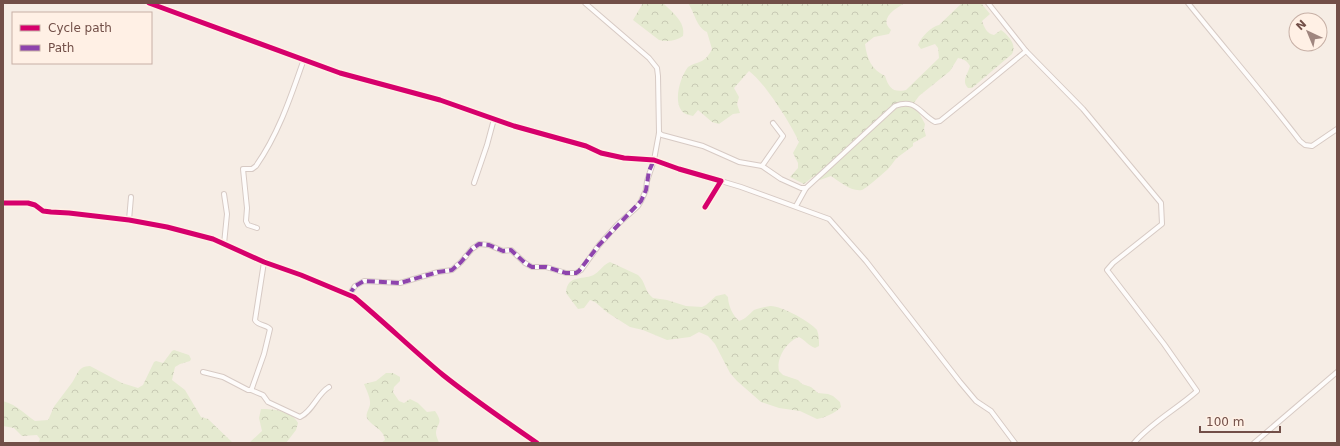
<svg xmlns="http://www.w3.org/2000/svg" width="1340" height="446" viewBox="0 0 1340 446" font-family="'DejaVu Sans',sans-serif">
	<defs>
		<pattern id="forest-crowns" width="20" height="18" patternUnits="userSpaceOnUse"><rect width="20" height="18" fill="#e5ead0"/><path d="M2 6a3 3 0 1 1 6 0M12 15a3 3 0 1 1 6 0" fill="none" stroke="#c8cab4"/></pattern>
	</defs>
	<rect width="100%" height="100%" fill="#f6ede5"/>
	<!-- forest -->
	<g fill="url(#forest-crowns)">
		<path d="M 643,3 L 663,3 C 672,12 686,22 683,36 C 676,41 667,42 659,40 L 633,20 Z"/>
		<path d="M 688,3 L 905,3 C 896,8 878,19 891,30 L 889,34 L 874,37 L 865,44 C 867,59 871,69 885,76 C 889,88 893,93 906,90 L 939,58 L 938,48 L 935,44 L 921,49 L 918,45 C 921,37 931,27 939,25 L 962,3 L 981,3 L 990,14 L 982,21 C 984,27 987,34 994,35 L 1001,30 C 1009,36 1017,45 1012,54 L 972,88 L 968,88 C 961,81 968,74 970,66 C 967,61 964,59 958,58 L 950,71 L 919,96 L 911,107 L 918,111 L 925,124 L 924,129 L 926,136 L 913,143 L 913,146 C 908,150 903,153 898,157 C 894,160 892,165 888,169 C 885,172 864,190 862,190 C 851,192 839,181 831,176 L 820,180 L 814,176 L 804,184 L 790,177 L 798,168 L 798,163 L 793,153 L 799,142 C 791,124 765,83 749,71 L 734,88 L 739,97 L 737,104 L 740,113 L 733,114 L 719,124 L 712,122 L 698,110 L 693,116 C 691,115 687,115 684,113 C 672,104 680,77 688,67 C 691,65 693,64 697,63 C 704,61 709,56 712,49 L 707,32 C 696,27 695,13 688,3 Z"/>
		<path d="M 610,262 L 638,275 C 646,282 644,291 653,298 L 667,300 L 686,306 L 702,307 L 706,305 L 716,296 L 725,294 L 728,297 C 728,305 733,316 739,321 C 746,319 749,314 754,310 C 758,308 765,307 770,306 C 780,305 811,322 817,330 C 819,335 819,341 819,346 L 815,348 C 809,346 805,340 799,337 C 787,341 776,358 779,371 L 783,375 L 798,380 L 802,384 L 811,387 L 818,393 L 828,394 L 833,396 L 840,402 L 841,407 C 835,413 826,417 817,419 L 800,411 L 779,408 L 761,402 L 737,381 L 730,373 L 715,344 L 708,336 L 699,332 L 690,337 L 667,340 L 643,330 L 630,327 L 608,313 L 595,302 L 590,300 L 584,308 L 578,309 L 566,293 C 567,273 585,281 595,274 C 601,270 604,264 610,262 Z"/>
		<path d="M 174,350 L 189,355 L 191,359 L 190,361 L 180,364 L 175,367 L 172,380 L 185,390 L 201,417 L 208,419 L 233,443 L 38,443 L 40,439 L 37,435 L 22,436 L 14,428 L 3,426 L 3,401 C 19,406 23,413 35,421 L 48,420 C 51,415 53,407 56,404 C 61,397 66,391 71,384 C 77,377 77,366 90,366 L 122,383 L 138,388 L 143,385 L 154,362 L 156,361 L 163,363 L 172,351 Z"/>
		<path d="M 386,373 L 393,373 L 400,377 L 400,381 L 394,387 L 393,392 L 399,401 L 404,403 L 410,399 L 418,403 L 427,412 L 435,411 C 444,424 437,422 436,433 C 436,436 438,440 439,443 L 381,443 L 385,440 C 384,429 371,426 367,418 C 365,413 371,407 370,402 C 370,397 366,389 364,384 L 376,381 Z"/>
		<path d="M 261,409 C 274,409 292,411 298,423 L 296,430 L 286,443 L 249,443 L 262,431 L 259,418 Z"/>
	</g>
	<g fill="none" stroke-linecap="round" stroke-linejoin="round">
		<defs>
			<g id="minor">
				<polyline points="149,3 340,73 440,100 514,126 586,146 601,153 624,158 654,160 679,169 721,181 705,207"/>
				<path d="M 988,3 L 1026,51 L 1083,109 L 1161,203 L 1162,224 L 1113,263 L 1107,270 L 1164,344 L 1197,391 C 1177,409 1152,422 1134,443"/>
				<path d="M 1188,3 C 1225,49 1264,94 1300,141 L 1305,145 L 1312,146 L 1337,129"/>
				<polyline points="659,133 662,135 703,146 739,162 762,166 781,179 801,188 806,188"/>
				<polyline points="762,166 783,136 773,123"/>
				<polyline points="721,181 741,187 829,219 866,261 960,382 976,401 991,411 1015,443"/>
				<polyline points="474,183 487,145 494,119"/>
				<path d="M 3,203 L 28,203 L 35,205 L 43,211 L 51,212 L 69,213 L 129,220 L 167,227 L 213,239 L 264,262 L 301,275 L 349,295 L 354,297 C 384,322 413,350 443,375 C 473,399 505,421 537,443"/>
				<path d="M 796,206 L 806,188 L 895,106 C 916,98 919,113 935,122 L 940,121 L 981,88 L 1026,51"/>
				<polyline points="129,220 131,197"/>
				<path d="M 257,228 L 248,225 L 246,221 L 247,208 L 243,169 L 252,169 L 256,166 C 279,133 291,96 304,59"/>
				<polyline points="224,244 227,214 224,194"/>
				<polyline points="349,295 355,286 364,281 400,283 438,272 452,270 461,262 472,249 479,244 489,245 503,251 511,250 525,263 532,267 546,267 566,273 576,273 581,270 599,245 617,225 638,206 641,201 646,190 647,181 654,160 659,133 658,76 657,68 649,58 585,3"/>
				<path d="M 203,372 L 223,377 L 248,390 L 251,390 L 252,388 L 264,354 L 270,329 C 266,324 258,326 255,320 L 264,262"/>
				<path d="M 251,390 L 263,395 L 268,402 L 300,417 C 313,411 317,394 329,387"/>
				<polyline points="1254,443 1337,372"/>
			</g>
		</defs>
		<!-- minor casing -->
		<use href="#minor" stroke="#d7cac4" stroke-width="6"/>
		<!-- minor -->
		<use href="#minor" stroke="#fefcfb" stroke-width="4"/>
		<!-- quiet -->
		<polyline stroke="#8e44ad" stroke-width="4" stroke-dasharray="8 4" stroke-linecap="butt" points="349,295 355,286 364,281 400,283 438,272 452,270 461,262 472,249 479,244 489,245 503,251 511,250 525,263 532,267 546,267 566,273 576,273 579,271 599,245 641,201 646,190 649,171 654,160"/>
		<defs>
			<g id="cycleway">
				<polyline points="149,3 340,73 440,100 514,126 586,146 601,153 624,158 654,160 679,169 721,181 705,207"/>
				<path d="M 3,203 L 28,203 L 35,205 L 43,211 L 51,212 L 69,213 L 129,220 L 167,227 L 213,239 L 264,262 L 301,275 L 349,295 L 354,297 C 384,322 413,350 443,375 C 473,399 505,421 537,443"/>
			</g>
		</defs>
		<!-- cycleway casing -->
		<use href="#cycleway" stroke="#fff0e5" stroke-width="8"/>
		<!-- cycleway -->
		<use href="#cycleway" stroke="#d6006c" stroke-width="5"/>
	</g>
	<!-- border -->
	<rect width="1340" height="446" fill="none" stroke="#724f48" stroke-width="8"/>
	<!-- legend -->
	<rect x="12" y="12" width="140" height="52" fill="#fff0e5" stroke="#c7b0a6"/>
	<rect x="20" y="25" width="20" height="6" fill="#d6006c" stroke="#c7b0a6"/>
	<text x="48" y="32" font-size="12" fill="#724f48">Cycle path</text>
	<rect x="20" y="45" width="20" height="6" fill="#8e44ad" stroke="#c7b0a6"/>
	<text x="48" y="52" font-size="12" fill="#724f48">Path</text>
	<!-- north arrow -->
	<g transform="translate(1308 32) rotate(316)"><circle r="19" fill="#fff0e5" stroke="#c7b0a6"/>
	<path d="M0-3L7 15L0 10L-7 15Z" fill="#a0867f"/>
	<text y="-6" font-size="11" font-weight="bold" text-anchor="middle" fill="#724f48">N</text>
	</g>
	<!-- scale -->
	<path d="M1200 426v6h80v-6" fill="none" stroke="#724f48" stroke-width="2"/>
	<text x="1206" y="426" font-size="12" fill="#724f48" stroke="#fff0e5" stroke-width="3" paint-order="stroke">100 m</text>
</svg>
